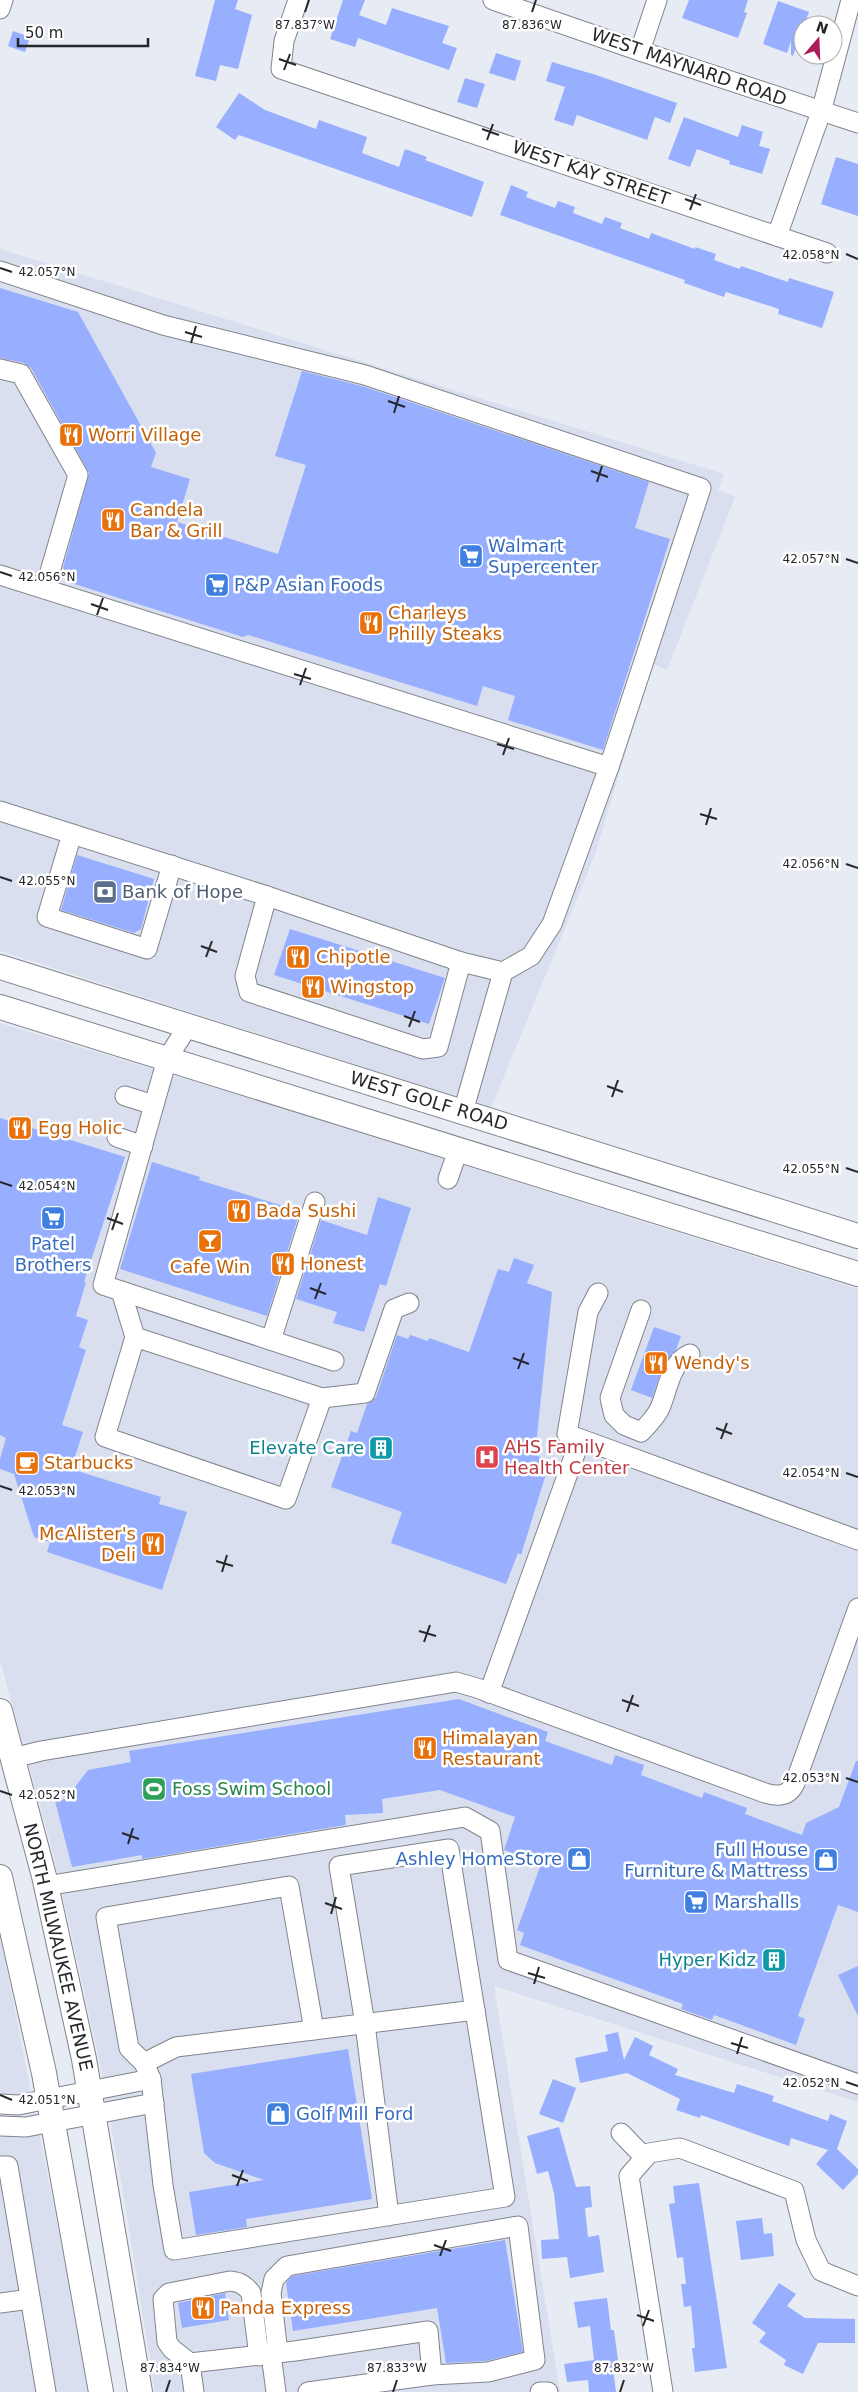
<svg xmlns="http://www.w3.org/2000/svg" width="858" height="2392" viewBox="0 0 858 2392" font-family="'DejaVu Sans',sans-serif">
	<rect width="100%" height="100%" fill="#e7ebf4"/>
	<!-- built -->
	<g fill="#d9dfef">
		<polygon points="0,249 724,474 718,490 735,497 667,670 654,664 652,665 595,855 491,1108 0,951"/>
		<polygon points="0,1023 245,1097 858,1289 858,2102 494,1986 560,2392 155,2392 125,2204 98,2054 54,1857 0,1660"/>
		<polygon points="0,1935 84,2360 90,2392 0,2392"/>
	</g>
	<!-- building -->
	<g fill="#97affe">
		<polygon points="215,0 238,0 235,9 252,15 238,69 220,65 216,81 195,76"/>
		<polygon points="343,0 365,0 359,15 386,25 392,8 449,26 442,43 457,48 449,70 358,38 355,47 330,39"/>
		<polygon points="689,0 748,0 744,12 747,13 738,38 682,18"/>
		<polygon points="778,1 809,12 793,56 791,55 791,41 787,53 763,44"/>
		<polygon points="13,31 30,37 25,52 8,46"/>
		<polygon points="496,53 521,61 515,81 489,73"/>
		<polygon points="552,62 596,75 677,103 670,123 655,117 647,140 577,115 573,126 554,120 565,87 546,81"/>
		<polygon points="465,78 485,84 477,108 457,102"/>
		<polygon points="239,93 265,110 316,129 319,120 367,137 362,153 399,167 405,149 427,157 425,160 484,182 472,217 239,135 235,140 216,127"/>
		<polygon points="684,117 738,137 742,125 763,132 759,146 770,149 762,174 729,164 730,161 697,149 690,167 668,159"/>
		<polygon points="836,157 858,164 858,216 821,204"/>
		<polygon points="511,185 528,192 526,197 555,208 558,201 575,207 573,213 602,224 605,217 622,223 620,228 649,239 651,233 695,249 695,247 716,254 714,260 740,269 741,266 788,282 789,278 834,292 822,328 778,314 779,309 726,292 724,297 684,283 685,280 500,215"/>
		<polygon points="0,288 78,312 156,453 151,467 190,479 177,522 278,554 306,465 275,456 302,371 362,386 649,482 635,528 670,539 603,750 508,720 515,696 483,686 477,706 248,635 243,637 71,583 63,568 89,473 31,368 24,363 0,358"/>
		<polygon points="77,855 154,879 141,929 134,933 61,910"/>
		<polygon points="290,929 445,978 429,1024 274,975"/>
		<polygon points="0,1118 125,1157 84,1282 86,1282 76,1316 88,1320 79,1347 86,1350 62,1425 83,1432 71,1469 161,1497 159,1504 187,1512 162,1590 47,1552 50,1542 34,1537 14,1474 0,1469 0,1459 6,1438 0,1435"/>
		<polygon points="152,1162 200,1177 199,1180 300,1211 267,1316 120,1269"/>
		<polygon points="378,1197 411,1208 386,1286 380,1284 364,1332 333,1323 337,1312 296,1299 321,1220 367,1235"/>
		<polygon points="514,1258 534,1265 527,1283 552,1292 535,1455 550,1461 521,1555 518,1553 506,1584 391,1543 402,1512 331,1487 351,1431 357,1433 367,1404 376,1397 397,1335 408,1339 410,1335 428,1341 429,1338 469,1352 498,1269 509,1272"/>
		<polygon points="654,1327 681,1336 676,1350 663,1366 652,1398 631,1390"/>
		<polygon points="459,1699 548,1732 545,1741 612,1765 615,1755 644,1765 641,1775 702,1798 704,1792 747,1808 745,1814 802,1835 806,1823 839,1807 856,1761 858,1761 858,1912 838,1905 798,2016 805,2019 796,2045 714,2015 712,2020 681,2009 683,2004 520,1945 524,1933 517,1930 541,1864 504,1850 515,1817 440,1790 382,1799 383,1813 345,1815 346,1825 142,1859 142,1855 72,1867 55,1801 77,1797 75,1787 88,1770 131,1762 129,1751"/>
		<polygon points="858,1966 858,2016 838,1975"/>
		<polygon points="618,2032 624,2060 635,2037 653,2046 649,2055 678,2069 675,2075 734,2093 737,2084 774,2096 772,2101 828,2121 830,2114 847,2121 837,2149 858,2169 858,2174 843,2190 816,2164 828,2150 791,2138 789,2146 701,2115 700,2118 676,2110 680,2099 627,2073 580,2083 575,2058 608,2051 605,2035"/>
		<polygon points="348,2049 372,2199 246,2219 247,2227 196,2235 189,2192 264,2180 215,2163 204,2153 191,2074"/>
		<polygon points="553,2079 576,2088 563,2123 539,2114"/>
		<polygon points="559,2127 576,2187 590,2186 592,2207 585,2208 588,2237 599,2235 604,2272 570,2278 567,2257 542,2259 541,2240 559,2239 554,2193 548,2171 537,2174 527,2136"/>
		<polygon points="699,2183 727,2368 695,2372 692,2348 695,2348 691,2306 684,2307 681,2284 686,2284 683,2257 677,2258 669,2204 675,2203 673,2186"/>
		<polygon points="762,2218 764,2234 772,2233 774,2256 741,2260 736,2221"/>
		<polygon points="505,2240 523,2352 486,2361 446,2363 437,2308 293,2331 286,2283 292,2276"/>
		<polygon points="779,2283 796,2294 787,2306 805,2318 855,2319 855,2343 818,2343 803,2374 784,2365 786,2360 759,2342 766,2333 752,2323"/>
		<polygon points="225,2293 229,2320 182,2328 178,2303"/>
		<polygon points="607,2298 611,2330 614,2330 619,2368 613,2369 616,2392 589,2392 588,2380 567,2382 564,2364 594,2360 590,2326 578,2328 574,2302"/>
	</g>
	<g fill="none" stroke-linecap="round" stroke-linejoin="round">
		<defs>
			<g id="minor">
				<polyline points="298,0 284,41 281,69 827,253"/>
				<polyline points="493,0 640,51 858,123"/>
				<polyline points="0,9 3,0"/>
				<polyline points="640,51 657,0"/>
				<polyline points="777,236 821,112 851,0"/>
				<polyline points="0,271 163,325 365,375 701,488 609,767"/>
				<polyline points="0,369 21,374 78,475 45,589"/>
				<polyline points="0,575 609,767 552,924 531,956 503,972 463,1112"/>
				<polyline points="0,811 267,896 461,962 503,972"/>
				<polyline points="72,834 47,917 147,949 172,865"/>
				<polyline points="267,896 245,976 249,992 423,1049 438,1047 461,962"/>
				<polyline points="188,1026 167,1059 103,1285 334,1361"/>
				<polyline points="125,1096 154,1105"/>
				<polyline points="117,1137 143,1146"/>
				<polyline points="448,1179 458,1150"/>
				<polyline points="121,1291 135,1337 105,1437 286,1499 322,1398"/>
				<polyline points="598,1293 588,1312 567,1434 858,1540"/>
				<path d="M 641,1310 L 610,1398 L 614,1415 L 624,1425 L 641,1432 C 648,1425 654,1419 659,1410 C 668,1392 669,1363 690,1354"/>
				<polyline points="135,1337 322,1398 365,1393 394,1309 409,1303"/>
				<polyline points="271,1340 315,1202"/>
				<polyline points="489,1693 580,1440"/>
				<path d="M 13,1758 L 41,1751 L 456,1682 L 477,1688 L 765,1793 C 778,1797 789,1796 795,1783 L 858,1608"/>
				<polyline points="46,1886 465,1817 490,1831 508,1960 858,2084"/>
				<polyline points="314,2030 289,1886 106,1917 129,2048 144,2063 151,2079 163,2185 174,2250 505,2197 449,1849 339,1866 365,2024 389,2216"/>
				<polyline points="144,2063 176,2047 475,2010"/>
				<polyline points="0,2104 18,2105 151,2079"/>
				<polyline points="0,2126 26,2127 154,2103"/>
				<polyline points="621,2133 645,2158"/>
				<polyline points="0,2166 8,2166 46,2392"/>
				<polyline points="0,2303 30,2299"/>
				<polyline points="278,2353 271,2293 274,2279 287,2266 518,2226 535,2360 488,2372 432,2375 308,2392"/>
				<polyline points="271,2354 276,2392"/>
				<path d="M 190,2363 L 172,2349 L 167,2342 L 163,2299 L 169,2293 L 230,2281 C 240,2282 245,2285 251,2293 L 259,2356"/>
				<polyline points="194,2392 190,2363 295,2351 428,2331 432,2375"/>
				<polyline points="540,2392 548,2392"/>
				<polyline points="663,2392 629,2176 649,2153 680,2148 794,2191 806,2240 821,2271 858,2286"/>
			</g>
			<g id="major">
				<polyline points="0,967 858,1236"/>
				<polyline points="0,1007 858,1274"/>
				<polyline points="0,1711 44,1876 84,2059 140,2392"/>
				<polyline points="0,1877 44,2073 101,2392"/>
			</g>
		</defs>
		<!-- minor casing -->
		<use href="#minor" stroke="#81848c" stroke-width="21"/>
		<!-- major casing -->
		<use href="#major" stroke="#81848c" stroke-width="26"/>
		<!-- minor -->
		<use href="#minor" stroke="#fff" stroke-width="19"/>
		<!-- major -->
		<use href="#major" stroke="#fff" stroke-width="24"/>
	</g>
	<!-- ticks -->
	<path fill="none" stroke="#26272a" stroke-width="2" d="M 305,12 L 309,0M 532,12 L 536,0M 279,59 L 296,65M 284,70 L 290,54M 482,129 L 499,135M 487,140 L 493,124M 685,199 L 701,205M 690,210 L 696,194M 846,254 L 858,259M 0,268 L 12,272M 185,332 L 202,337M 191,343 L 196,326M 388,401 L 405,407M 394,413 L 399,396M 591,471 L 608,477M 597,482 L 602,466M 846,559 L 858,563M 0,572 L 12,576M 91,604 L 108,610M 97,615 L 103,598M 294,674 L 311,679M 300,685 L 306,668M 497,744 L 514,749M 503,755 L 509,738M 700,814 L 717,819M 706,825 L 711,808M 846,864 L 858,868M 0,877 L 12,881M 201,946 L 217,952M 206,957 L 212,941M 404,1016 L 420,1022M 409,1027 L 415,1011M 607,1086 L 623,1092M 612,1097 L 618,1080M 846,1168 L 858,1172M 0,1182 L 12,1186M 107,1218 L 123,1224M 112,1230 L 118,1213M 310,1288 L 326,1294M 315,1299 L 321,1283M 513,1358 L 529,1364M 518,1369 L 524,1353M 716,1428 L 732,1434M 721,1439 L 727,1423M 846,1473 L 858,1477M 0,1486 L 12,1490M 216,1561 L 233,1566M 222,1572 L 227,1555M 419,1631 L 436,1636M 424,1642 L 430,1625M 622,1700 L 639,1706M 627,1712 L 633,1695M 846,1778 L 858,1782M 0,1791 L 12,1795M 122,1833 L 139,1839M 128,1844 L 133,1828M 325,1903 L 342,1909M 331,1914 L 336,1897M 528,1973 L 545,1978M 534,1984 L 539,1967M 731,2043 L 748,2048M 737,2054 L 742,2037M 846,2082 L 858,2086M 0,2095 L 12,2100M 232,2175 L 248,2181M 237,2186 L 243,2170M 434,2245 L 451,2251M 440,2256 L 446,2240M 637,2315 L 654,2321M 643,2326 L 649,2310M 166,2392 L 170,2380M 393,2392 L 397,2380M 620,2392 L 624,2380"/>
	<!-- icons -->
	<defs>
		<symbol id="restaurant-square" viewBox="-11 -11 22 22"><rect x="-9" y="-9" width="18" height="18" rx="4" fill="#e8710a" stroke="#fff"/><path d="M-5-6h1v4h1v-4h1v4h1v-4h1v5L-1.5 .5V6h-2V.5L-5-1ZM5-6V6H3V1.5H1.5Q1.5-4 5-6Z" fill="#fff"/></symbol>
		<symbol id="supermarket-square" viewBox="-11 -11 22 22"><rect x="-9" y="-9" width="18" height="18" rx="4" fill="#3f7fe0" stroke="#fff"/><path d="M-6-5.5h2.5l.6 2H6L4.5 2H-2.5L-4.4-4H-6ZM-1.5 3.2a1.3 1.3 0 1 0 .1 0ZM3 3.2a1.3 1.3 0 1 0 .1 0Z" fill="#fff"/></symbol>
		<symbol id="bank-square" viewBox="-11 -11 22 22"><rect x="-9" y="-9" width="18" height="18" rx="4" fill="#5c6f8a" stroke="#fff"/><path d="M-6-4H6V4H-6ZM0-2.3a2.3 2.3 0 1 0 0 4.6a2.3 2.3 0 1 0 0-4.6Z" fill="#fff"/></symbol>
		<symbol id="bar-square" viewBox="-11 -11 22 22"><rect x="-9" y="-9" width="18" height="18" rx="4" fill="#e8710a" stroke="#fff"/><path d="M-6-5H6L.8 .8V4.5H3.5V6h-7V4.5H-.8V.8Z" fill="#fff"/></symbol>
		<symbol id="building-square" viewBox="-11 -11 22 22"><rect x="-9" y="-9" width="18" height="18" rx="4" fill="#0f9aa8" stroke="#fff"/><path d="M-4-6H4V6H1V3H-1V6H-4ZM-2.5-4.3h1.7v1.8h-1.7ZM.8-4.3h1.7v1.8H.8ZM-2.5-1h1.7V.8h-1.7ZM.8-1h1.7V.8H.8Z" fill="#fff"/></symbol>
		<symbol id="hospital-square" viewBox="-11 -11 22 22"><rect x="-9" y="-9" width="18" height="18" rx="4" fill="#e0444e" stroke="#fff"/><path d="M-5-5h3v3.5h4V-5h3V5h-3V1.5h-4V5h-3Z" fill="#fff"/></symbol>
		<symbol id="cafe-square" viewBox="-11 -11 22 22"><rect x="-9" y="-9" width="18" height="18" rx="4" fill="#e8710a" stroke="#fff"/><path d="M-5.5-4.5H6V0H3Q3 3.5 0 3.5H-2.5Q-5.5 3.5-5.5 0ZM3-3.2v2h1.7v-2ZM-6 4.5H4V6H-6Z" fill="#fff"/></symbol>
		<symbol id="stadium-square" viewBox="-11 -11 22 22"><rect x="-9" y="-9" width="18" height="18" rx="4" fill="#2e9e5b" stroke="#fff"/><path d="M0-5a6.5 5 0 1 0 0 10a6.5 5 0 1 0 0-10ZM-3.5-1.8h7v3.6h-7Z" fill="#fff"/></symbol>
		<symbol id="shop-square" viewBox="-11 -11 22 22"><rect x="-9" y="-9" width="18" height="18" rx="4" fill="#3f7fe0" stroke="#fff"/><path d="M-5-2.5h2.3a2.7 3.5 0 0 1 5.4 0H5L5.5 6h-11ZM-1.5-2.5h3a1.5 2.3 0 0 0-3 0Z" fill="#fff"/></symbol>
	</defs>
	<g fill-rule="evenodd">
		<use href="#restaurant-square" x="57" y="421" width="28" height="28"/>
		<use href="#restaurant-square" x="99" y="506" width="28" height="28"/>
		<use href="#supermarket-square" x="457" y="542" width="28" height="28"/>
		<use href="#supermarket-square" x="203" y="571" width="28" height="28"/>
		<use href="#restaurant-square" x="357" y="609" width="28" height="28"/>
		<use href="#bank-square" x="91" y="878" width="28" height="28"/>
		<use href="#restaurant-square" x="284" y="943" width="28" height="28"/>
		<use href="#restaurant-square" x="299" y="973" width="28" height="28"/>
		<use href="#restaurant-square" x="6" y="1114" width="28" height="28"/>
		<use href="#restaurant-square" x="225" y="1197" width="28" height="28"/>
		<use href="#supermarket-square" x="39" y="1204" width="28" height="28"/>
		<use href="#bar-square" x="196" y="1227" width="28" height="28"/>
		<use href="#restaurant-square" x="269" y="1250" width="28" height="28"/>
		<use href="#restaurant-square" x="642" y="1349" width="28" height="28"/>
		<use href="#building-square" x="367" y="1434" width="28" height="28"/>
		<use href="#hospital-square" x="473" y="1443" width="28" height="28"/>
		<use href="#cafe-square" x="13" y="1449" width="28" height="28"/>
		<use href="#restaurant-square" x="139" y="1530" width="28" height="28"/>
		<use href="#restaurant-square" x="411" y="1734" width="28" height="28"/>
		<use href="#stadium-square" x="140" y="1775" width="28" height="28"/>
		<use href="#shop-square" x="565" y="1845" width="28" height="28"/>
		<use href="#shop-square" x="812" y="1846" width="28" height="28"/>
		<use href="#supermarket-square" x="682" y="1888" width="28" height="28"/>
		<use href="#building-square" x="760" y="1946" width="28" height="28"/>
		<use href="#shop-square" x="264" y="2100" width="28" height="28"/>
		<use href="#restaurant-square" x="189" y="2294" width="28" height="28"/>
	</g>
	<g text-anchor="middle" stroke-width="5" stroke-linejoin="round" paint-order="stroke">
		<!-- street labels -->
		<g font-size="18" fill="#26272a" stroke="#fff">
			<text transform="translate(689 67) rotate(19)" y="6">WEST MAYNARD ROAD</text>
			<text transform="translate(591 173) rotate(19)" y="6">WEST KAY STREET</text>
			<text transform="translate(429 1101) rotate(17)" y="6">WEST GOLF ROAD</text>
			<text transform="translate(58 1947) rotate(77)" y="6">NORTH MILWAUKEE AVENUE</text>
		</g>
		<!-- food labels -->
		<g font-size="18" fill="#c56008" stroke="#fff" text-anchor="start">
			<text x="88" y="441">Worri Village</text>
			<text x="130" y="516">Candela<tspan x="130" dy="21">Bar &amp; Grill</tspan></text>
			<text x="388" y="619">Charleys<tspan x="388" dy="21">Philly Steaks</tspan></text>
			<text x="316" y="963">Chipotle</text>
			<text x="330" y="993">Wingstop</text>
			<text x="38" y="1134">Egg Holic</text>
			<text x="256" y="1217">Bada Sushi</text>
			<text x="300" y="1270">Honest</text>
			<text x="210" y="1273" text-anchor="middle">Cafe Win</text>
			<text x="674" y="1369">Wendy's</text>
			<text x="44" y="1469">Starbucks</text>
			<text x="136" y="1540" text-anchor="end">McAlister's<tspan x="136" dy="21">Deli</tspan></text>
			<text x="442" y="1744">Himalayan<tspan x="442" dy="21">Restaurant</tspan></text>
			<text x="220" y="2314">Panda Express</text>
		</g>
		<!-- shop labels -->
		<g font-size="18" fill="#366cbe" stroke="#fff" text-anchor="start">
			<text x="488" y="552">Walmart<tspan x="488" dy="21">Supercenter</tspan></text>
			<text x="234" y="591">P&amp;P Asian Foods</text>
			<text x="53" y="1250" text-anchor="middle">Patel<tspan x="53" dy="21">Brothers</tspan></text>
			<text x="808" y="1856" text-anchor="end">Full House<tspan x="808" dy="21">Furniture &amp; Mattress</tspan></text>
			<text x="562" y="1865" text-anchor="end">Ashley HomeStore</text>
			<text x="714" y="1908">Marshalls</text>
			<text x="296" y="2120">Golf Mill Ford</text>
		</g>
		<!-- service labels -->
		<g font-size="18" fill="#4e5e75" stroke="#fff" text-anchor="start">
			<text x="122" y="898">Bank of Hope</text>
		</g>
		<!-- health labels -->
		<g font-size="18" fill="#be3a42" stroke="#fff" text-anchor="start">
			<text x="504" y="1453">AHS Family<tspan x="504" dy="21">Health Center</tspan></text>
		</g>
		<!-- culture labels -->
		<g font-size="18" fill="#0d838f" stroke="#fff" text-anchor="end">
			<text x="364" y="1454">Elevate Care</text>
			<text x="756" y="1966">Hyper Kidz</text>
		</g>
		<!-- leisure labels -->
		<g font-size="18" fill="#27864d" stroke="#fff" text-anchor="start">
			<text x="172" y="1795">Foss Swim School</text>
		</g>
	</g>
	<g font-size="12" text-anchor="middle" fill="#26272a" stroke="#fff" stroke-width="5" stroke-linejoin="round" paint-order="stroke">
		<text x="305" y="29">87.837°W</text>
		<text x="532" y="29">87.836°W</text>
		<text x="811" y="259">42.058°N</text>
		<text x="47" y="276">42.057°N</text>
		<text x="811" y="563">42.057°N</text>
		<text x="47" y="581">42.056°N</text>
		<text x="811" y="868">42.056°N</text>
		<text x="47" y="885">42.055°N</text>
		<text x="811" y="1173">42.055°N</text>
		<text x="47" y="1190">42.054°N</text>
		<text x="811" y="1477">42.054°N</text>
		<text x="47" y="1495">42.053°N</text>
		<text x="811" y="1782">42.053°N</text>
		<text x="47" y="1799">42.052°N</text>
		<text x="811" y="2087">42.052°N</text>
		<text x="47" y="2104">42.051°N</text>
		<text x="170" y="2372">87.834°W</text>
		<text x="397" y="2372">87.833°W</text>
		<text x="624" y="2372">87.832°W</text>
	</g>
	<!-- north arrow -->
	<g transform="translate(818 40) rotate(19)"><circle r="24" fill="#ffffff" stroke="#a8a9aa"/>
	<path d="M0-4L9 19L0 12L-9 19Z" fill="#ab1c58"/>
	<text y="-8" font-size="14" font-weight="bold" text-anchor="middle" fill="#26272a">N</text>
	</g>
	<!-- scale -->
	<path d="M18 38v8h130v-8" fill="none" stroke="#26272a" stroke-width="2.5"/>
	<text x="25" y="38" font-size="15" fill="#26272a" stroke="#ffffff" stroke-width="4" paint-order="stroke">50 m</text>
</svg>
